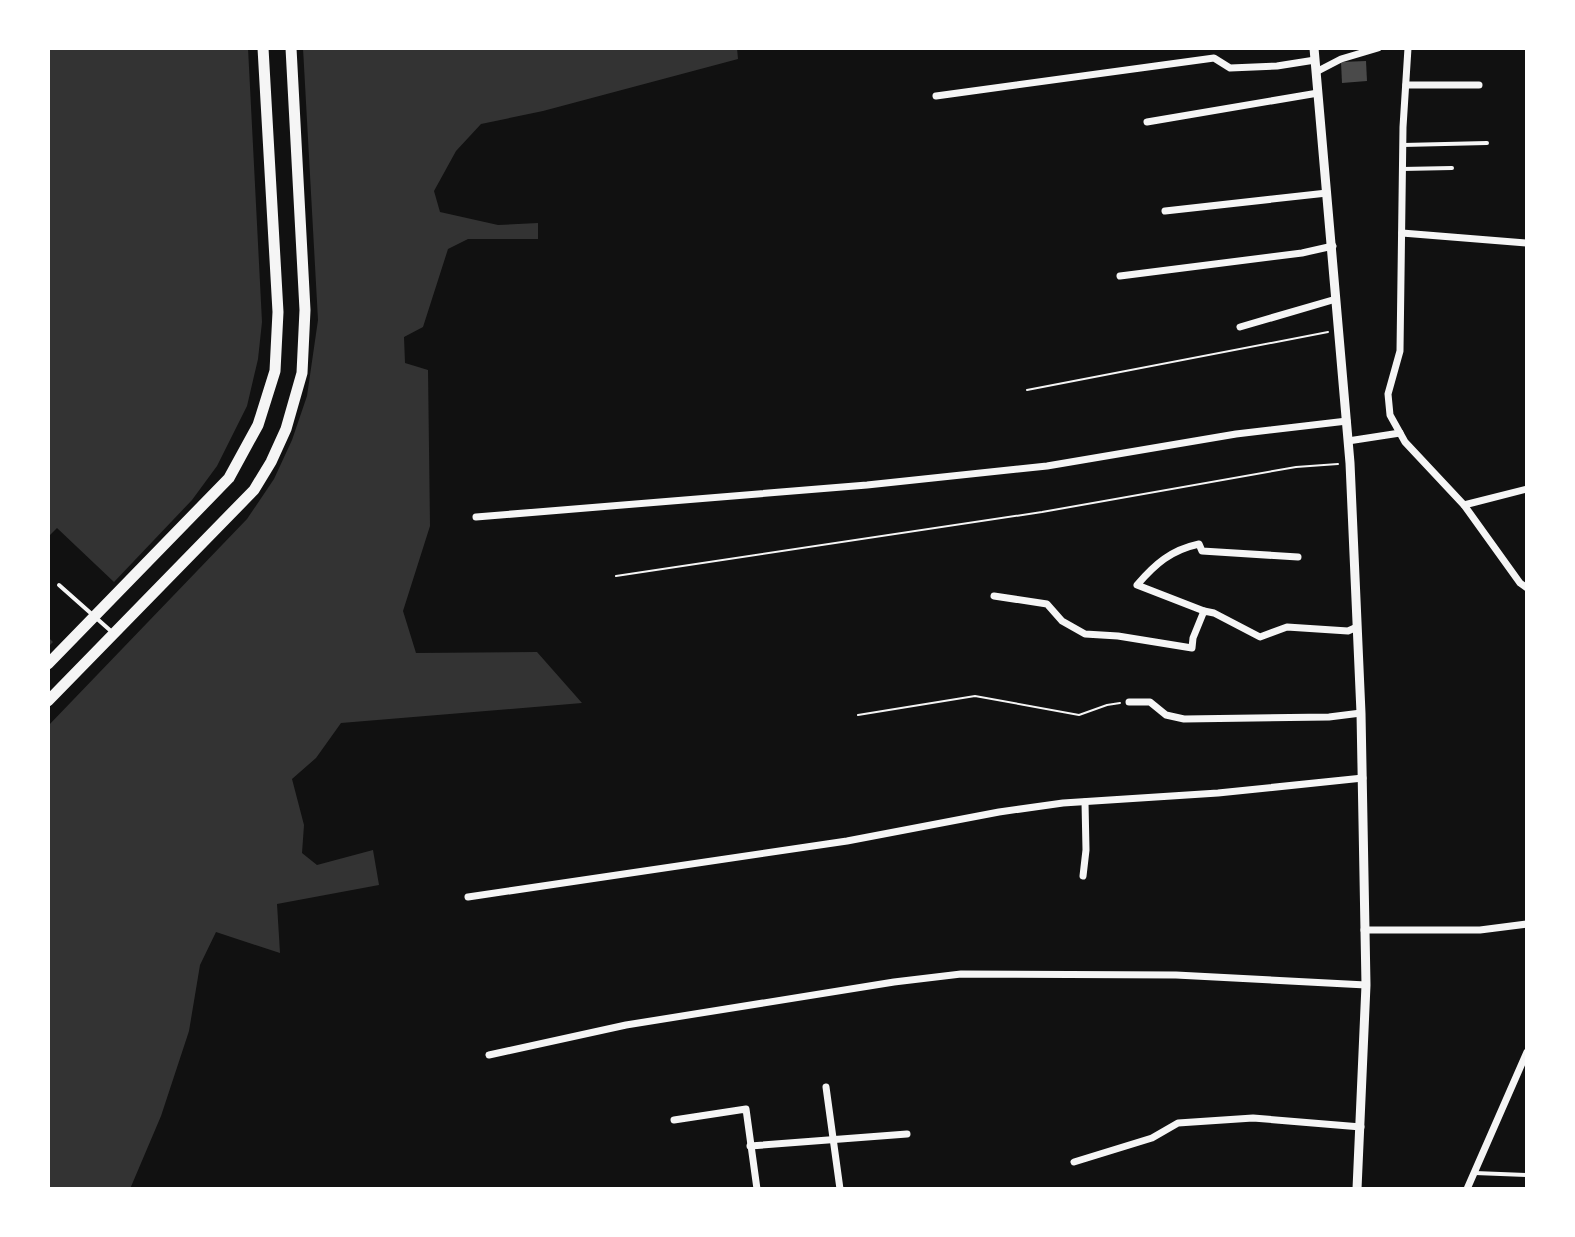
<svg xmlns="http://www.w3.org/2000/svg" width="1575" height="1237" viewBox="0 0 1575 1237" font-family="Georgia,serif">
	<rect width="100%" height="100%" fill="#111"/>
	<!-- water -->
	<polygon fill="#333" points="48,48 737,48 738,59 543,111 481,124 456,151 434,191 440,212 498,225 538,223 538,239 468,239 448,249 423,327 404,337 405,363 428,370 430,526 403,611 416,653 537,652 582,703 341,723 316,758 292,779 304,825 302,853 317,865 373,850 379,885 277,904 280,953 216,932 200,965 189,1031 161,1116 130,1189 48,1189"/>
	<!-- pier -->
	<polygon fill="#111" points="248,48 303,48 318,320 307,396 292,440 274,479 247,519 48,726 48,647 53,642 48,637 48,537 57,528 114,582 192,500 217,466 247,406 258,359 262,322"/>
	<!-- building -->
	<polygon fill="#4a4a4a" points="1366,61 1367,81 1342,83 1341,62"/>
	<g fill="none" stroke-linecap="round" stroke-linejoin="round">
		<!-- path -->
		<g stroke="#f5f5f5" stroke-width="2">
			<polyline points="1027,390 1328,332"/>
			<polyline points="616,576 1042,512 1296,467 1338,464"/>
			<polyline points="858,715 975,696 1079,715 1107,705 1120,703"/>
		</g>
		<!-- service -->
		<g stroke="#f5f5f5" stroke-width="4">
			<polyline points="1403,145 1487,143"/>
			<polyline points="1402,169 1452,168"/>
			<polyline points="59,585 112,632"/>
			<polyline points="1475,1173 1527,1175"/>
		</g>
		<!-- minor -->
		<g stroke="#f5f5f5" stroke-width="7">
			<polyline points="1408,48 1403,127 1400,351 1388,394 1390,415 1405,442 1464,505 1520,583 1527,588"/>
			<polyline points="1316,72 1341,59 1378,48"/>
			<polyline points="1406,85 1479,85"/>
			<polyline points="936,96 1214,58 1230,68 1277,66 1315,60"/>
			<polyline points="1147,122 1318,93"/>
			<polyline points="1165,211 1327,193"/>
			<polyline points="1402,233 1527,243"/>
			<polyline points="1120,276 1302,253 1333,246"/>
			<polyline points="1240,327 1336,299"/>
			<polyline points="1348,441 1400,433"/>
			<polyline points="1464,505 1527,489"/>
			<polyline points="476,517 867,485 1047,466 1236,434 1347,421"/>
			<polyline points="994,596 1047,604 1062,621 1085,634 1118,636 1192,648 1193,638 1204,611 1214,613 1260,637 1287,627 1348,631 1357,627"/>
			<path d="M 1204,611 L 1137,585 C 1155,564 1171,550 1199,544 L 1202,551 L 1298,557"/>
			<polyline points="1129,702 1150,702 1166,715 1184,719 1329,717 1361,713"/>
			<polyline points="1083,876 1086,850 1085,802"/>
			<polyline points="468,897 847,841 999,812 1063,803 1218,793 1363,778"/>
			<polyline points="1364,930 1480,930 1527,924"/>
			<polyline points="489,1055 626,1025 894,982 961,974 1176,975 1366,985"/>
			<polyline points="826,1087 840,1189"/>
			<polyline points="674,1120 746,1109 757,1189"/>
			<polyline points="750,1146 907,1134"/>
			<polyline points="1074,1162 1152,1138 1178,1123 1253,1118 1361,1127"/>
			<polyline points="1467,1189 1527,1052"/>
		</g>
		<!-- tertiary -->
		<polyline stroke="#f5f5f5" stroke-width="9" points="1314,48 1350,463 1361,713 1366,985 1357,1189"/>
		<!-- secondary -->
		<g stroke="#f5f5f5" stroke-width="11">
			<polyline points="48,664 229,478 258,425 275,371 278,312 263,48"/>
			<polyline points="48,701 254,490 271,462 286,429 302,373 305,310 291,48"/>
		</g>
	</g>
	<!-- border -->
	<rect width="1575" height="1237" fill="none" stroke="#ffffff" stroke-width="100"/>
</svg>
